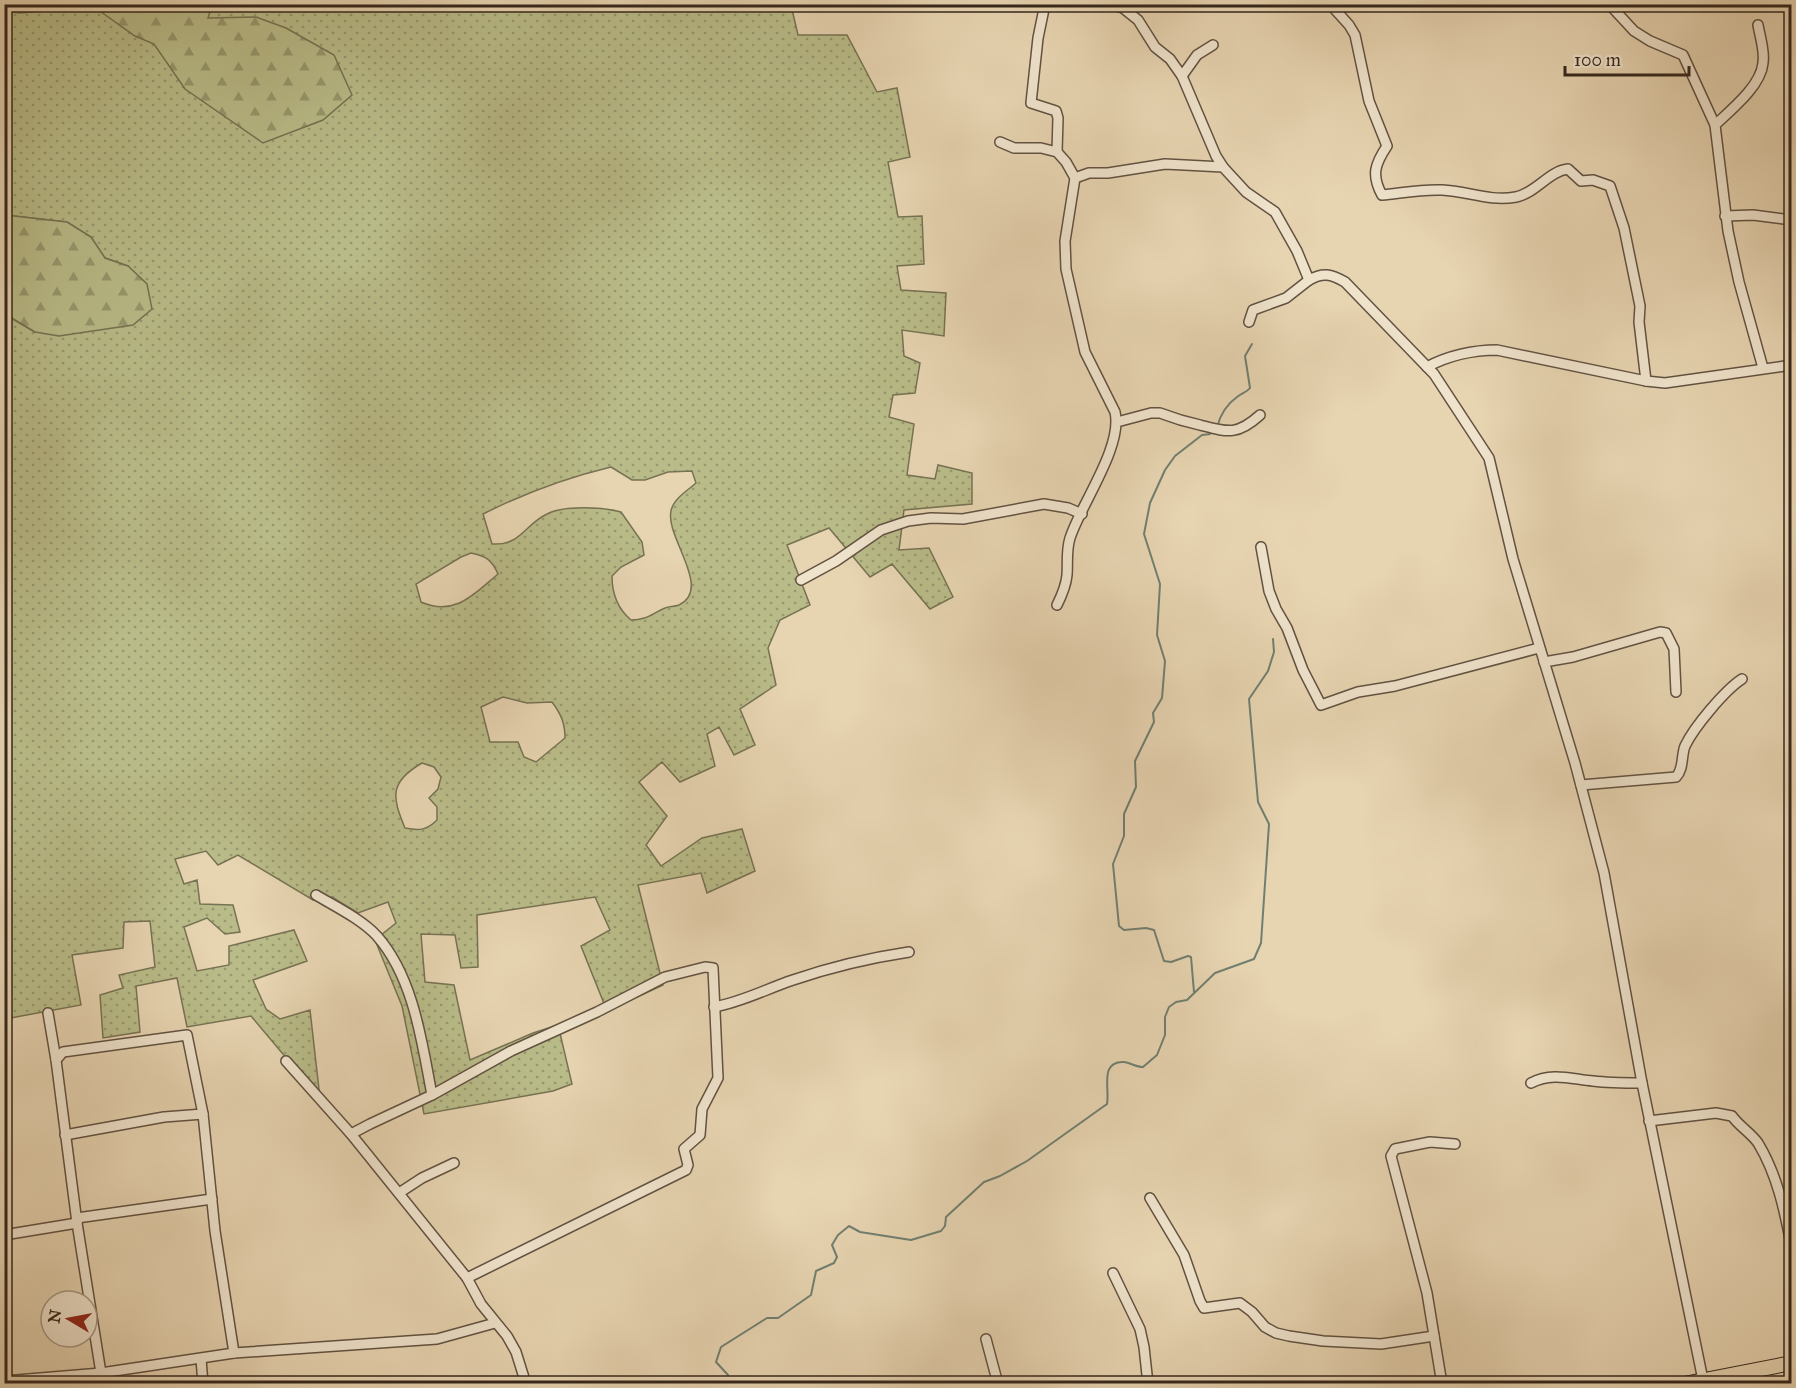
<svg xmlns="http://www.w3.org/2000/svg" width="1796" height="1388" viewBox="0 0 1796 1388" font-family="'IM FELL Great Primer',serif">
	<defs>
		<pattern id="grass-dots" width="8" height="8" patternUnits="userSpaceOnUse" patternTransform="scale(1.5)"><rect width="8" height="8" fill="#b9bc89"/><path d="M2 2h.1M6 6h.1" fill="none" stroke="#97996f" stroke-width="1.8" stroke-linecap="round"/></pattern>
		<pattern id="forest-firs" width="22" height="20" patternUnits="userSpaceOnUse" patternTransform="scale(1.5)"><rect width="22" height="20" fill="#b9bc89"/><path d="M5 1l3.5 6h-7zM16 11l3.5 6h-7z" fill="#97996f"/></pattern>
	</defs>
	<rect width="100%" height="100%" fill="#e7d4b1"/>
	<filter id="stains"><feTurbulence type="fractalNoise" baseFrequency=".00333" numOctaves="4"/><feColorMatrix values="0 0 0 0 .2 0 0 0 0 .09 0 0 0 0 .02 0 0 0 .5 -.17"/></filter>
	<radialGradient id="worn" r=".72"><stop offset=".6" stop-color="#630" stop-opacity="0"/><stop offset="1" stop-color="#630" stop-opacity=".3"/></radialGradient>
	<!-- grass -->
	<path fill="url(#grass-dots)" stroke="#777253" stroke-width="1.5" fill-rule="evenodd" d="M 5,5 L 791,5 L 798,35 L 847,35 L 877,92 L 897,88 L 910,157 L 888,162 L 898,217 L 922,216 L 924,264 L 897,266 L 901,290 L 946,293 L 944,336 L 902,330 L 904,356 L 920,363 L 915,393 L 893,395 L 889,417 L 914,424 L 907,475 L 935,479 L 938,465 L 972,473 L 972,504 L 904,510 L 899,550 L 929,548 L 953,597 L 930,609 L 892,564 L 870,577 L 829,528 L 787,545 L 810,605 L 780,620 L 768,648 L 776,685 L 740,709 L 755,745 L 734,755 L 719,727 L 707,734 L 715,766 L 680,782 L 662,762 L 639,782 L 667,816 L 646,845 L 661,866 L 702,838 L 742,829 L 755,871 L 707,893 L 701,873 L 638,885 L 663,985 L 607,1011 L 581,946 L 610,930 L 595,897 L 477,915 L 478,967 L 461,968 L 455,935 L 421,934 L 425,982 L 454,985 L 470,1060 L 533,1033 L 558,1025 L 572,1084 L 553,1091 L 424,1114 L 402,1006 L 375,940 L 396,923 L 388,902 L 358,913 L 332,897 L 313,900 L 238,855 L 218,865 L 206,851 L 175,859 L 184,884 L 197,880 L 200,904 L 233,905 L 240,932 L 225,934 L 207,918 L 184,927 L 197,971 L 229,965 L 229,946 L 294,930 L 307,961 L 253,980 L 266,1009 L 280,1019 L 310,1010 L 320,1098 L 251,1016 L 187,1027 L 177,978 L 136,986 L 140,1032 L 103,1038 L 100,995 L 123,988 L 119,975 L 155,967 L 150,921 L 124,922 L 123,948 L 72,955 L 81,1005 L 5,1019 L 4,314 L 35,332 L 128,266 L 105,258 L 91,237 L 67,222 L 5,215 ZM 611,467 L 632,480 L 645,480 L 668,472 L 692,471 L 696,483 C 687,491 673,499 671,511 C 665,537 713,589 679,605 C 674,607 669,606 665,608 C 651,614 647,620 631,620 C 618,609 612,594 612,576 L 621,567 L 644,555 L 642,542 L 621,512 C 603,507 564,505 547,514 C 525,524 521,546 492,544 L 483,514 C 525,493 565,478 611,467 ZM 471,553 C 486,556 492,560 498,574 C 474,594 455,617 421,602 L 416,584 L 461,557 ZM 503,697 L 527,703 L 552,702 C 561,714 565,723 565,738 L 536,762 L 524,757 L 518,742 L 490,742 L 481,707 ZM 422,763 L 434,767 L 441,777 L 438,789 L 429,798 L 437,807 L 437,820 C 427,830 420,831 405,828 C 392,797 389,782 422,763 Z"/>
	<!-- forest -->
	<g fill="url(#forest-firs)" stroke="#777253" stroke-width="1.5">
		<polygon points="5,4 212,5 208,18 256,17 286,28 334,55 352,95 323,120 263,143 185,89 154,44 135,36 94,7 20,13 5,11"/>
		<polygon points="5,215 67,222 91,237 105,258 128,266 147,284 152,309 133,325 59,336 35,332 5,314"/>
	</g>
	<g fill="none" stroke-linecap="round" stroke-linejoin="round">
		<!-- stream -->
		<g stroke="#707f70" stroke-width="2">
			<path d="M 1217,427 C 1220,416 1227,404 1237,397 C 1242,393 1246,393 1250,388 L 1245,356 L 1252,344"/>
			<polyline points="1194,992 1191,957 1188,956 1171,962 1164,961 1154,930 1146,928 1124,930 1119,926 1113,864 1124,836 1124,814 1136,787 1135,761 1154,722 1153,713 1162,698 1165,661 1157,635 1160,584 1144,534 1150,503 1165,470 1175,456 1202,435 1210,434"/>
			<path d="M 725,1384 L 728,1375 L 716,1362 L 721,1347 L 767,1318 L 778,1318 L 811,1295 L 816,1271 L 834,1263 L 837,1257 L 832,1245 L 838,1235 L 849,1226 L 860,1232 L 911,1240 L 941,1231 L 945,1226 L 946,1217 L 984,1182 L 1000,1176 L 1027,1161 L 1107,1104 C 1110,1089 1099,1061 1124,1062 C 1131,1063 1136,1067 1143,1067 L 1157,1055 L 1165,1035 L 1165,1017 L 1169,1007 L 1176,1002 L 1187,1000 L 1215,973 L 1254,959 L 1261,943 L 1269,824 L 1258,802 L 1249,699 L 1268,671 L 1274,652 L 1273,639"/>
		</g>
		<defs>
			<g id="minor">
				<polyline points="1045,4 1038,38 1031,103 1056,111 1058,118 1057,152"/>
				<polyline points="1109,4 1123,8 1138,20 1155,47 1170,59 1182,76 1216,156 1223,167"/>
				<path d="M 1330,4 L 1349,25 L 1355,35 L 1369,101 L 1387,146 C 1375,164 1371,175 1382,195 C 1402,193 1422,189 1442,190 C 1468,191 1489,202 1516,197 C 1536,193 1549,171 1568,169 L 1581,181 L 1593,180 L 1610,186 L 1624,228 L 1640,306 L 1639,322 L 1646,381"/>
				<polyline points="1609,4 1634,31 1650,41 1683,55 1715,125 1728,231 1739,282 1763,368"/>
				<polyline points="1182,76 1197,55 1213,45"/>
				<path d="M 1715,125 C 1731,110 1761,86 1763,63 C 1765,51 1760,37 1758,25"/>
				<path d="M 1000,142 L 1014,148 L 1041,148 L 1057,152 L 1066,162 L 1075,178 L 1065,241 L 1066,269 L 1085,352 L 1115,412 C 1123,447 1081,504 1070,538 C 1066,551 1068,562 1067,575 C 1066,586 1062,595 1057,605"/>
				<path d="M 1075,178 L 1089,173 L 1108,173 L 1165,164 L 1223,167 L 1246,192 L 1275,212 L 1297,251 L 1309,280 C 1323,272 1331,274 1345,282 L 1434,374 L 1489,458 L 1513,559 L 1575,763 L 1604,873 L 1642,1083 L 1703,1380"/>
				<polyline points="1725,216 1753,215 1792,220"/>
				<polyline points="1249,322 1253,310 1286,298 1309,280"/>
				<path d="M 1427,367 C 1447,356 1473,350 1497,350 L 1646,381 L 1665,383 L 1792,365"/>
				<path d="M 1117,422 L 1151,413 L 1160,413 C 1173,418 1186,422 1200,425 C 1227,432 1237,436 1260,415"/>
				<polyline points="1261,547 1269,591 1276,609 1287,628 1303,670 1321,705 1358,692 1395,686 1539,648"/>
				<polyline points="801,580 836,561 881,530 908,521 931,518 963,519 1044,504 1068,508 1082,514"/>
				<polyline points="1544,662 1573,657 1660,632 1666,633 1674,649 1676,692"/>
				<path d="M 1581,785 L 1676,777 C 1684,769 1681,756 1685,746 C 1694,727 1725,690 1742,679"/>
				<path d="M 316,895 C 336,907 361,919 377,936 C 414,978 422,1043 432,1095"/>
				<path d="M 714,1007 C 742,1002 766,989 793,980 C 831,967 869,958 909,952"/>
				<polyline points="48,1013 56,1060"/>
				<polyline points="286,1061 351,1134 467,1278 481,1304 507,1336 516,1352 526,1384"/>
				<path d="M 1531,1083 C 1552,1072 1571,1079 1593,1081 C 1609,1083 1625,1083 1642,1083"/>
				<path d="M 1649,1121 L 1716,1113 L 1732,1116 C 1739,1126 1751,1133 1758,1143 C 1778,1176 1785,1213 1792,1249"/>
				<polyline points="351,1134 370,1124 432,1095 511,1051 597,1012 665,977 705,967 713,968 718,1078 702,1109 700,1135 684,1149 688,1165 686,1170 467,1278"/>
				<polyline points="65,1135 164,1117 203,1114 215,1231 234,1353"/>
				<polyline points="399,1193 422,1178 454,1163"/>
				<polyline points="1150,1198 1184,1255 1200,1301 1204,1308 1240,1303 1252,1312 1265,1327 1276,1333 1289,1336 1323,1341 1381,1344 1434,1336"/>
				<polyline points="77,1218 212,1199"/>
				<polyline points="4,1235 77,1223"/>
				<polyline points="1113,1273 1140,1329 1144,1347 1148,1384"/>
				<polyline points="986,1339 998,1384"/>
				<polyline points="201,1359 203,1384"/>
				<polyline points="101,1373 77,1223 56,1060 63,1052 187,1035 203,1114"/>
				<polyline points="4,1381 101,1373 234,1353 437,1339 495,1323"/>
				<polyline points="777,1383 777,1384"/>
				<polyline points="1442,1384 1427,1293 1391,1156 1395,1149 1430,1142 1455,1144"/>
			</g>
			<polyline id="primary" points="1684,1384 1792,1363"/>
		</defs>
		<!-- minor casing -->
		<use href="#minor" stroke="#625242" stroke-width="12"/>
		<!-- primary casing -->
		<use href="#primary" stroke="#35271d" stroke-width="16"/>
		<!-- minor -->
		<use href="#minor" stroke="#efe3cc" stroke-width="9"/>
		<!-- primary -->
		<use href="#primary" stroke="#e7d4b1" stroke-width="14"/>
	</g>
	<!-- margin -->
	<rect width="1796" height="1388" fill="none" stroke="#e7d4b1" stroke-width="24"/>
	<rect x="6" y="6" width="1784" height="1376" fill="none" stroke="#35271d" stroke-width="3"/>
	<rect x="12" y="12" width="1772" height="1364" fill="none" stroke="#35271d" stroke-width="1.5"/>
	<!-- north arrow -->
	<g transform="translate(69 1319) rotate(280)"><circle r="28" fill="#efe3cc" stroke="#a59886" stroke-width="1.5"/>
	<path d="M0-4.5L10 22L0 15L-10 22Z" fill="#8f2418"/>
	<text y="-9" font-size="16" font-weight="bold" text-anchor="middle" fill="#35271d">N</text>
	</g>
	<!-- scale -->
	<path d="M1565 66v9h124v-9" fill="none" stroke="#35271d" stroke-width="3"/>
	<text x="1574" y="66" font-size="18" fill="#35271d" stroke="#efe3cc" stroke-width="4.5" paint-order="stroke">100 m</text>
	<rect width="100%" height="100%" filter="url(#stains)"/>
	<rect width="100%" height="100%" fill="url(#worn)"/>
</svg>
